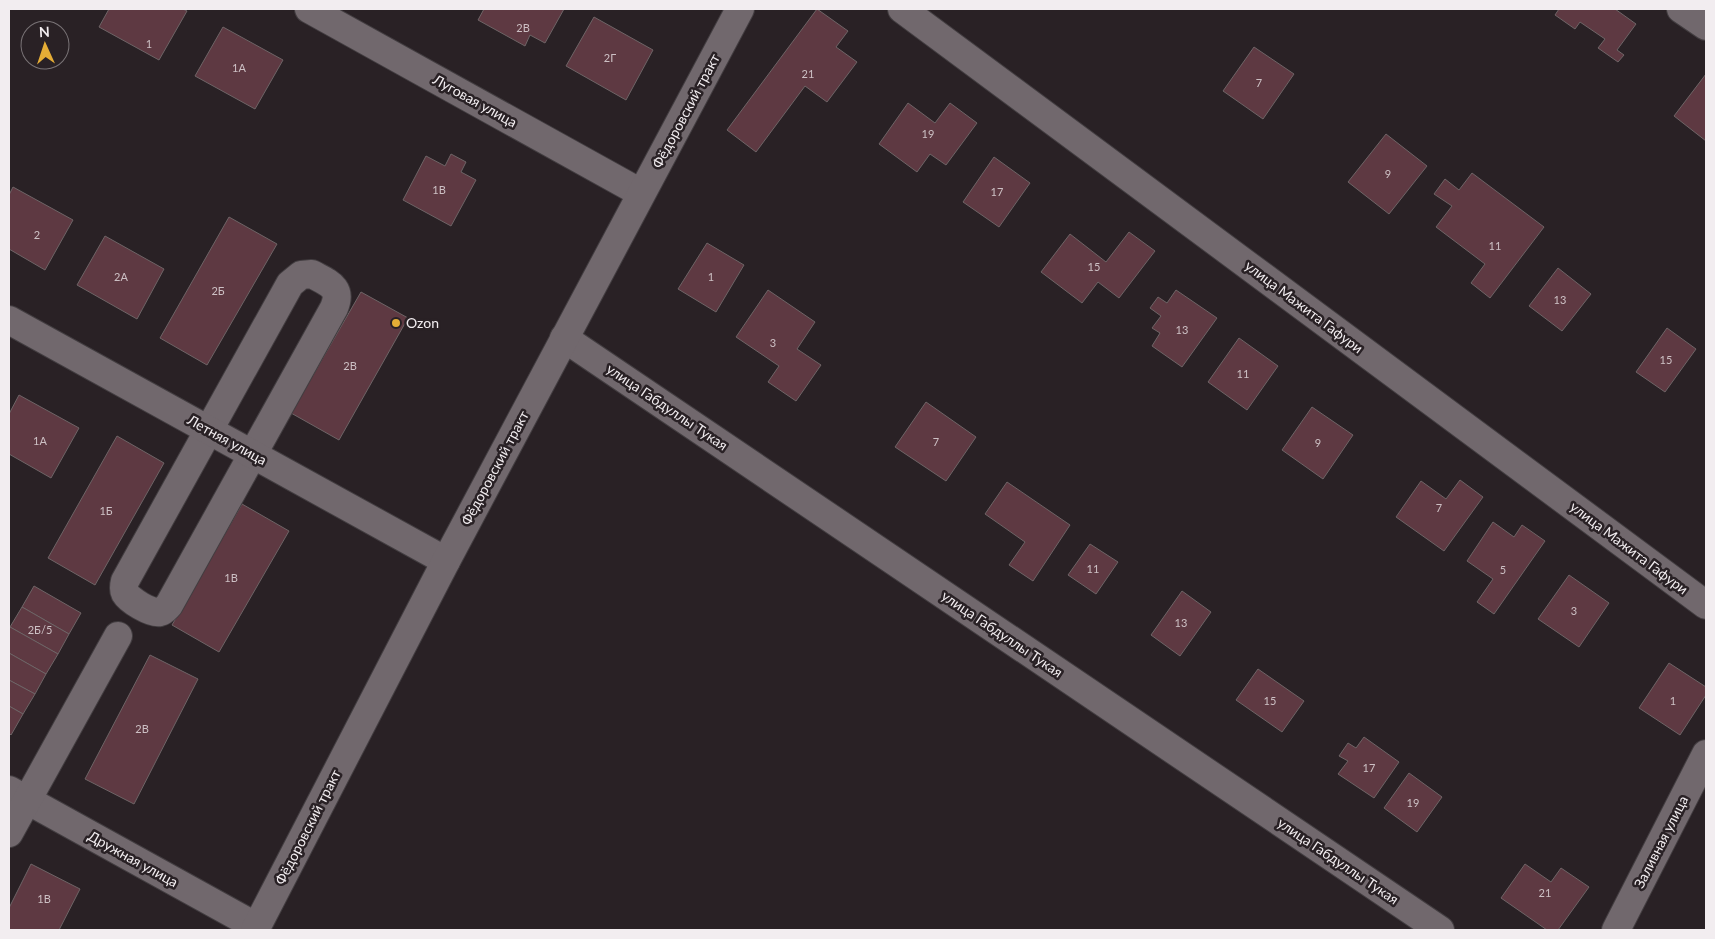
<svg xmlns="http://www.w3.org/2000/svg" width="1715" height="939" viewBox="0 0 1715 939" font-family="Lato,sans-serif">
	<rect width="100%" height="100%" fill="#292125"/>
	<!-- building -->
	<g fill="#5e3942" stroke="#6e6466">
		<polygon points="109,9 183,9 187,11 159,60 99,27"/>
		<polygon points="484,9 564,9 545,43 530,35 525,46 478,20"/>
		<polygon points="817,9 848,31 836,47 857,62 827,102 805,86 756,152 727,130"/>
		<polygon points="1559,9 1615,9 1636,24 1617,50 1624,55 1618,62 1598,48 1605,39 1580,22 1575,29 1555,15"/>
		<polygon points="594,17 653,50 626,100 566,66"/>
		<polygon points="223,27 283,60 255,109 195,76"/>
		<polygon points="1254,47 1294,74 1263,119 1223,91"/>
		<polygon points="1706,74 1706,141 1674,116"/>
		<polygon points="908,103 935,123 950,103 977,123 946,165 930,154 917,172 879,144"/>
		<polygon points="1386,134 1427,166 1389,214 1348,182"/>
		<polygon points="451,154 466,162 461,172 476,180 451,226 403,200 426,156 445,166"/>
		<polygon points="994,157 1030,183 999,227 963,202"/>
		<polygon points="1472,173 1544,227 1490,298 1471,283 1485,264 1436,227 1452,206 1434,194 1445,179 1459,190"/>
		<polygon points="13,187 73,220 45,270 9,249 9,195"/>
		<polygon points="229,217 277,244 207,365 160,338"/>
		<polygon points="1129,232 1155,251 1119,298 1098,282 1082,303 1041,272 1070,234 1106,262"/>
		<polygon points="105,236 164,269 137,319 77,285"/>
		<polygon points="707,243 744,265 716,312 678,289"/>
		<polygon points="1558,268 1591,294 1562,331 1529,306"/>
		<polygon points="768,290 815,322 797,349 821,365 796,401 768,382 779,366 736,337"/>
		<polygon points="1176,290 1217,318 1182,367 1152,346 1160,333 1152,328 1161,316 1150,308 1158,297 1167,303"/>
		<polygon points="361,292 408,318 339,440 291,413"/>
		<polygon points="1667,328 1696,349 1665,392 1636,372"/>
		<polygon points="1239,338 1278,366 1247,410 1208,382"/>
		<polygon points="19,395 79,428 51,478 9,454 9,414"/>
		<polygon points="926,402 976,437 946,481 895,447"/>
		<polygon points="1312,407 1353,435 1323,479 1282,450"/>
		<polygon points="117,436 164,463 95,585 48,558"/>
		<polygon points="1460,480 1483,497 1444,551 1396,517 1421,481 1446,499"/>
		<polygon points="1007,482 1070,525 1033,581 1009,565 1025,542 985,514"/>
		<polygon points="242,504 289,531 219,652 172,625"/>
		<polygon points="1493,522 1514,537 1522,525 1545,541 1494,614 1477,602 1493,579 1467,561"/>
		<polygon points="1090,544 1118,562 1096,594 1068,575"/>
		<polygon points="1569,575 1609,603 1579,647 1538,619"/>
		<polygon points="34,586 81,613 69,634 22,607"/>
		<polygon points="1182,591 1211,612 1180,656 1151,635"/>
		<polygon points="22,607 69,634 58,654 10,627"/>
		<polygon points="10,627 58,654 46,674 9,653 9,630"/>
		<polygon points="9,653 46,674 35,694 9,680"/>
		<polygon points="150,655 198,679 134,804 85,779"/>
		<polygon points="1669,663 1706,687 1706,695 1680,735 1639,708"/>
		<polygon points="1258,669 1304,701 1282,732 1236,700"/>
		<polygon points="9,680 35,694 23,714 9,706"/>
		<polygon points="9,706 23,714 11,735 9,733"/>
		<polygon points="1364,737 1399,762 1374,798 1338,774 1348,761 1339,756 1348,743 1356,748"/>
		<polygon points="1409,773 1442,797 1417,832 1384,808"/>
		<polygon points="31,864 80,889 59,930 9,930 9,908"/>
		<polygon points="1525,864 1551,882 1561,868 1589,887 1558,930 1547,930 1501,898"/>
	</g>
	<g fill="none" stroke-linecap="round" stroke-linejoin="round">
		<defs>
			<g id="minor">
				<polyline points="309,9 641,193"/>
				<polyline points="902,9 1706,605"/>
				<polyline points="1681,9 1706,26"/>
				<path d="M 312,274 C 328,283 343,287 334,308 L 169,605 C 166,608 164,611 160,612 C 151,614 129,600 125,593 C 123,589 124,585 125,581 L 290,284 L 301,275 Z"/>
				<polyline points="9,320 446,561"/>
				<polyline points="564,338 1440,930"/>
				<polyline points="9,790 257,927"/>
				<polyline points="9,833 118,636"/>
				<polyline points="255,930 446,561 740,9"/>
				<polyline points="1616,930 1706,754"/>
			</g>
		</defs>
		<!-- minor casing -->
		<use href="#minor" stroke="#423d40" stroke-width="30"/>
		<!-- minor -->
		<use href="#minor" stroke="#71686d" stroke-width="28"/>
	</g>
	<!-- markers -->
	<circle fill="#e5ad36" stroke="#292125" stroke-width="2" cx="396" cy="323" r="5"/>
	<g text-anchor="middle" stroke-width="5" stroke-linejoin="round" paint-order="stroke">
		<!-- number labels -->
		<g font-size="11" fill="#cdc0c4">
			<text x="523" y="32">2В</text>
			<text x="149" y="48">1</text>
			<text x="610" y="62">2Г</text>
			<text x="239" y="72">1А</text>
			<text x="808" y="78">21</text>
			<text x="1259" y="87">7</text>
			<text x="928" y="138">19</text>
			<text x="1388" y="178">9</text>
			<text x="439" y="194">1В</text>
			<text x="997" y="196">17</text>
			<text x="37" y="239">2</text>
			<text x="1495" y="250">11</text>
			<text x="1094" y="271">15</text>
			<text x="121" y="281">2А</text>
			<text x="711" y="281">1</text>
			<text x="218" y="295">2Б</text>
			<text x="1560" y="304">13</text>
			<text x="1182" y="334">13</text>
			<text x="773" y="347">3</text>
			<text x="1666" y="364">15</text>
			<text x="350" y="370">2В</text>
			<text x="1243" y="378">11</text>
			<text x="40" y="445">1А</text>
			<text x="936" y="446">7</text>
			<text x="1318" y="447">9</text>
			<text x="1439" y="512">7</text>
			<text x="106" y="515">1Б</text>
			<text x="1093" y="573">11</text>
			<text x="1503" y="574">5</text>
			<text x="231" y="582">1В</text>
			<text x="1574" y="615">3</text>
			<text x="1181" y="627">13</text>
			<text x="40" y="634">2Б/5</text>
			<text x="1270" y="705">15</text>
			<text x="1673" y="705">1</text>
			<text x="142" y="733">2В</text>
			<text x="1369" y="772">17</text>
			<text x="1413" y="807">19</text>
			<text x="1545" y="897">21</text>
			<text x="44" y="903">1В</text>
		</g>
		<!-- street labels -->
		<g font-size="14" fill="#f2edf0" stroke="#292125">
			<text transform="translate(475 101) rotate(29)" y="5">Луговая улица</text>
			<text transform="translate(686 111) rotate(-62)" y="5">Фёдоровский тракт</text>
			<text transform="translate(1304 307) rotate(37)" y="5">улица Мажита Гафури</text>
			<text transform="translate(667 407) rotate(34)" y="5">улица Габдуллы Тукая</text>
			<text transform="translate(227 440) rotate(29)" y="5">Летняя улица</text>
			<text transform="translate(495 468) rotate(-62)" y="5">Фёдоровский тракт</text>
			<text transform="translate(1629 548) rotate(37)" y="5">улица Мажита Гафури</text>
			<text transform="translate(1002 634) rotate(34)" y="5">улица Габдуллы Тукая</text>
			<text transform="translate(308 827) rotate(-63)" y="5">Фёдоровский тракт</text>
			<text transform="translate(1661 842) rotate(-63)" y="5">Заливная улица</text>
			<text transform="translate(133 859) rotate(29)" y="5">Дружная улица</text>
			<text transform="translate(1338 861) rotate(34)" y="5">улица Габдуллы Тукая</text>
		</g>
		<!-- poi labels -->
		<g font-size="14" fill="#f2edf0" stroke="#292125" text-anchor="start">
			<text x="406" y="328">Ozon</text>
		</g>
	</g>
	<!-- border -->
	<rect width="1715" height="939" fill="none" stroke="#f2edf0" stroke-width="20"/>
	<!-- north arrow -->
	<g transform="translate(45 45) rotate(357)"><circle r="24" fill="#292125" stroke="#797376"/>
	<path d="M0-4L9 19L0 12L-9 19Z" fill="#e5ad36"/>
	<text y="-8" font-size="14" font-weight="bold" text-anchor="middle" fill="#f2edf0">N</text>
	</g>
</svg>
